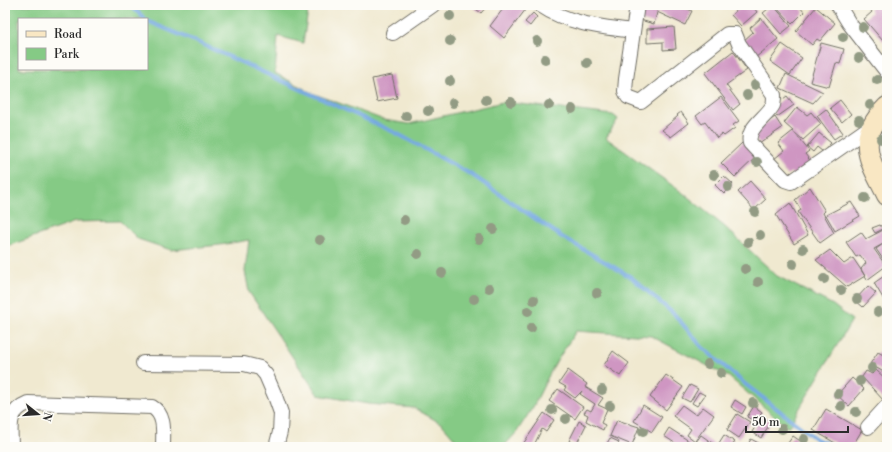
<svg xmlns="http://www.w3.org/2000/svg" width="892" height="452" viewBox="0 0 892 452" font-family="'Libre Bodoni',serif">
	<rect width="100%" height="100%" fill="#fdfcf7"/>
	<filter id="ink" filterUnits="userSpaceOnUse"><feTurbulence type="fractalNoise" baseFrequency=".025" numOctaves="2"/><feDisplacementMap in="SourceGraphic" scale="8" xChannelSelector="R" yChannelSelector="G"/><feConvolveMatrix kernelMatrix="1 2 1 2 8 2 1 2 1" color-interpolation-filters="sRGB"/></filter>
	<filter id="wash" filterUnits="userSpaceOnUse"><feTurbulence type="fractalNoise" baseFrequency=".012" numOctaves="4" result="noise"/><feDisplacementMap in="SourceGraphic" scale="16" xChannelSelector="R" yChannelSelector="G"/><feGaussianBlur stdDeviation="0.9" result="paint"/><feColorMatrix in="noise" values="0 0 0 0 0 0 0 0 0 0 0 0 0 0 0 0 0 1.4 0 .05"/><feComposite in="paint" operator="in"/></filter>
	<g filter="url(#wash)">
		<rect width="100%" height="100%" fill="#f0e9d0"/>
		<!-- green -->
		<path fill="#85ca85" stroke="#587a58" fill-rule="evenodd" d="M 5,5 L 309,5 L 303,43 L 278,36 L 275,73 L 312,93 L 384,120 L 409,124 L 503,102 L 613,115 L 618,119 L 606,138 L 683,193 L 725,227 L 777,276 L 833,305 L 852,320 L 788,428 L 729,377 L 651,336 L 576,331 L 553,367 L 533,407 L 516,433 L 503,447 L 462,447 L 442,424 L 414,408 L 368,404 L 318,395 L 249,292 L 245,271 L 249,240 L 220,245 L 171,250 L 138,239 L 120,221 L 75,222 L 5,247 ZM 19,19 L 147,19 L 147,69 L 19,69 Z"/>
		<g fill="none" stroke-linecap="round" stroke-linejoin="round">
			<!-- stream -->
			<g stroke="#76a9e2" stroke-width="4">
				<polyline points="130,5 145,19"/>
				<polyline points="147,21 197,42 396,133 472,175 562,237 631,277 675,315 702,347 745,384 816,439 836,447"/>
			</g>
		</g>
		<g id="blocks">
			<!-- building -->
			<g fill="#cf96c2">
				<polygon points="471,5 488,5 481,13"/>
				<polygon points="506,5 529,5 504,38 490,26"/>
				<polygon points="643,5 659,5 654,24 640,20"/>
				<polygon points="661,5 679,5 692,11 685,25 657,12"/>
				<polygon points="743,5 752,5 757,12 741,26 731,15"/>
				<polygon points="773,5 791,26 781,34 763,13"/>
				<polygon points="774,5 801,5 800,7 804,12 792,24"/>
				<polygon points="878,5 887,5 887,37 883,41 864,19 872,12 870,9 873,6 875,8"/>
				<polygon points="816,7 835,23 820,41 817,39 812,45 796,31"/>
				<polygon points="533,13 537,17 530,26 525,22"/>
				<polygon points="761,18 778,39 755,58 742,42 753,32 750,28"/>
				<polygon points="674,27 676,49 663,50 663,42 647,43 647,29"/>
				<polygon points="821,43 844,49 840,64 836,63 829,87 810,82"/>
				<polygon points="782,44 802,58 790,75 770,61"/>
				<polygon points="733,51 747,70 726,85 740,104 733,110 705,73"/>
				<polygon points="786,74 823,92 813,103 780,88"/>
				<polygon points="392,75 397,98 377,102 372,79"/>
				<polygon points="787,96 794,105 777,117 771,108"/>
				<polygon points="721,97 739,121 733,125 735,128 724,136 722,134 717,138 705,122 702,124 696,116"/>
				<polygon points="840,100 851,114 842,122 830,108"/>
				<polygon points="797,107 807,115 811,112 821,124 803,140 784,123"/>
				<polygon points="826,109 843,133 834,139 817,116"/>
				<polygon points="681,112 689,123 671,137 662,130 678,116 677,115"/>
				<polygon points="775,117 782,128 759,144 752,134"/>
				<polygon points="793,131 809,151 805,154 812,163 794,177 791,172 787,175 774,159 784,151 778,143"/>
				<polygon points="819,133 831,143 823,152 817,147 813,152 807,147"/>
				<polygon points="743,142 757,156 735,177 721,163"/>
				<polygon points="724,176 733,184 724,194 715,185"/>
				<polygon points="750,181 766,199 754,210 738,192"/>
				<polygon points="810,187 825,211 823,213 834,233 820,243 798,212 801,210 795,200"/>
				<polygon points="851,202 860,216 835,231 826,215"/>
				<polygon points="790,203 808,235 794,244 776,215"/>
				<polygon points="880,225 883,229 875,233 872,228"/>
				<polygon points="883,230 887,235 887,260 885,262 876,249 883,244 874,249 886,266 867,280 861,269 866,263 860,255 856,257 846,242 861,232 866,239"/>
				<polygon points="830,250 844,264 853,258 865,276 847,287 816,260"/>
				<polygon points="887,274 887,305 874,283"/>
				<polygon points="868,286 876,293 863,307 855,300"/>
				<polygon points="613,351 629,363 620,376 604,365"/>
				<polygon points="878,352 887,357 887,374 870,364"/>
				<polygon points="568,370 587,384 585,387 603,398 598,405 607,409 601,423 605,425 603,430 586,421 588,415 584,413 587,409 591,411 595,404 580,394 582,391 575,398 564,390 566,387 559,383"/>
				<polygon points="876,370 887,380 887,398 884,401 862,377 866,371 872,374"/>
				<polygon points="666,375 683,387 666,410 650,397"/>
				<polygon points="852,378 864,389 849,406 837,395"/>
				<polygon points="690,385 698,389 690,402 682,398"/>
				<polygon points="558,389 583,407 575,419 549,401"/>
				<polygon points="699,392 705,395 697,406 692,403"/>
				<polygon points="735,400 746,407 742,414 731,407"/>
				<polygon points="643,405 662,417 652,432 634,421"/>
				<polygon points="682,405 696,415 703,407 714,415 695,441 687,435 691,429 673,416"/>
				<polygon points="754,406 762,412 756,422 747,417"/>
				<polygon points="826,409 862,430 852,447 842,447 813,430"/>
				<polygon points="544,413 554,420 546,432 542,429 533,447 527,447 523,444"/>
				<polygon points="737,414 750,422 739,438 727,430"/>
				<polygon points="762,416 771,422 761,438 752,432"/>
				<polygon points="617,420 639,427 632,445 610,436"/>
				<polygon points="579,421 586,425 576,445 569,441"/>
				<polygon points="669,428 692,443 689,447 681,447 664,436"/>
				<polygon points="885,433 887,433 887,447 881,447"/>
				<polygon points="701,435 715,445 717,447 703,447 696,442"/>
				<polygon points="724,435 735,442 731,447 717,446"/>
				<polygon points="793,436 809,447 785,447"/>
				<polygon points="610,438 619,442 617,447 605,447"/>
				<polygon points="751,439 766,447 749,447 747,446"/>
			</g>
		</g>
	</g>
	<g filter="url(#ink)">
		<use href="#blocks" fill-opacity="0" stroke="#706e65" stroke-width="1"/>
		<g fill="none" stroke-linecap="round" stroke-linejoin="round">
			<defs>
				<g id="street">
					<path d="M 540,5 C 568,24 600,27 633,31"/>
					<path d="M 637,5 L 626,79 L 625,91 L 628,97 L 641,102 L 727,34 L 735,34 L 739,44 L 774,95 C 774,98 774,102 773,105 C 767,117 746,128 750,143 L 785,180 L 791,182 L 873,125"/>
					<polyline points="838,5 849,23 887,72"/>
					<polyline points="393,33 433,5"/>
					<polyline points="143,363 244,364 260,368 266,375 275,396 281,413 280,432 276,447"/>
					<polyline points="868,427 887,406"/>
					<path d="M 11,447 C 11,427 6,412 28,403 L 152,407 C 166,415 163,433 163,447"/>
				</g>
				<path id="secondary" d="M 887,107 C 854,140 870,161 887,195"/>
			</defs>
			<!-- street casing -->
			<use href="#street" stroke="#706e65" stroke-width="16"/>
			<!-- secondary casing -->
			<use href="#secondary" stroke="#706e65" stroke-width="22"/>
			<!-- street -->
			<use href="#street" stroke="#fff" stroke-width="14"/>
			<!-- secondary -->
			<use href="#secondary" stroke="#f9e7c3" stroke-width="20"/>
		</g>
		<!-- trees -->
		<g fill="#929b84">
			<circle cx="450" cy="16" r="5"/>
			<circle cx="863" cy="27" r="5"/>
			<circle cx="843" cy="37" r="5"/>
			<circle cx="450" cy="41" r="5"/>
			<circle cx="537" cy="41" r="5"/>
			<circle cx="859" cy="58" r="5"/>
			<circle cx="545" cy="59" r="5"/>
			<circle cx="587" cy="63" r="5"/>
			<circle cx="877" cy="80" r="5"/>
			<circle cx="450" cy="81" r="5"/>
			<circle cx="755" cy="85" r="5"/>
			<circle cx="747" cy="95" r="5"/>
			<circle cx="486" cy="100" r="5"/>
			<circle cx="511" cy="102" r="5"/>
			<circle cx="453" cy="103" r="5"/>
			<circle cx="549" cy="105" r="5"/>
			<circle cx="870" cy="105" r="5"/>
			<circle cx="572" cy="109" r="5"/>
			<circle cx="428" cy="111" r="5"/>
			<circle cx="406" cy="116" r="5"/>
			<circle cx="859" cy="120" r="5"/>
			<circle cx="881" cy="139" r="5"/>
			<circle cx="757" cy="162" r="5"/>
			<circle cx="714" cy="175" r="5"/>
			<circle cx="728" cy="187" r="5"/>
			<circle cx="865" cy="198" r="5"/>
			<circle cx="755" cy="212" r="5"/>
			<circle cx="404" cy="220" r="5"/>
			<circle cx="493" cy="229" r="5"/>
			<circle cx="760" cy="235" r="5"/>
			<circle cx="479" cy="239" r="5"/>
			<circle cx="320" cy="240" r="5"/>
			<circle cx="748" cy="242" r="5"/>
			<circle cx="803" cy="249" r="5"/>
			<circle cx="418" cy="254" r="5"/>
			<circle cx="793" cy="264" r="5"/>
			<circle cx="745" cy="269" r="5"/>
			<circle cx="442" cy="273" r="5"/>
			<circle cx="824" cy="279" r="5"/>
			<circle cx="758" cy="282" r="5"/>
			<circle cx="489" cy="288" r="5"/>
			<circle cx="841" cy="290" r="5"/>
			<circle cx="597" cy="293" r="5"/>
			<circle cx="474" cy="299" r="5"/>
			<circle cx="857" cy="299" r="5"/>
			<circle cx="534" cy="300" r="5"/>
			<circle cx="528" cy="311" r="5"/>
			<circle cx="878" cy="312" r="5"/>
			<circle cx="531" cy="328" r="5"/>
			<circle cx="708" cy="364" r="5"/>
			<circle cx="872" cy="368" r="5"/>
			<circle cx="721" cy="373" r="5"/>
			<circle cx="860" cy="381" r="5"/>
			<circle cx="602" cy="390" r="5"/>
			<circle cx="838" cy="394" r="5"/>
			<circle cx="753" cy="403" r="5"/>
			<circle cx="610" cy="406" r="5"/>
			<circle cx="841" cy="406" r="5"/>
			<circle cx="552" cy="410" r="5"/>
			<circle cx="856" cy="412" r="5"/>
			<circle cx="566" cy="419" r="5"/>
			<circle cx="782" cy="429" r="5"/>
			<circle cx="643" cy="431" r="5"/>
			<circle cx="804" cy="439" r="5"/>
		</g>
	</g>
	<!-- margin -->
	<rect width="892" height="452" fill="none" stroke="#fdfcf7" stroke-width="20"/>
	<!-- legend -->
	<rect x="18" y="18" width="130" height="52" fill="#fdfcf7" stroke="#a9a8a5"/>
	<rect x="26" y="31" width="20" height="6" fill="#f9e7c3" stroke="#a9a8a5"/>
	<text x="54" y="38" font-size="12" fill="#2b2b2b">Road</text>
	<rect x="26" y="48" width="20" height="12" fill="#85ca85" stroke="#a9a8a5"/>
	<text x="54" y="58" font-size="12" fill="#2b2b2b">Park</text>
	<!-- north arrow -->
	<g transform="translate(38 414) rotate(107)" stroke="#fdfcf7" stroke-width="3" paint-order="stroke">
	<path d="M0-3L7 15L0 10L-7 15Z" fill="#2b2b2b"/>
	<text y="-6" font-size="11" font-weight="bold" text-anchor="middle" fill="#2b2b2b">N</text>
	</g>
	<!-- scale -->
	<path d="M746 426v6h102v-6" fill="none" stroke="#2b2b2b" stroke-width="2"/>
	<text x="752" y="426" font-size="12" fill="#2b2b2b" stroke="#fdfcf7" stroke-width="3" paint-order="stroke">50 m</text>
</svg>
